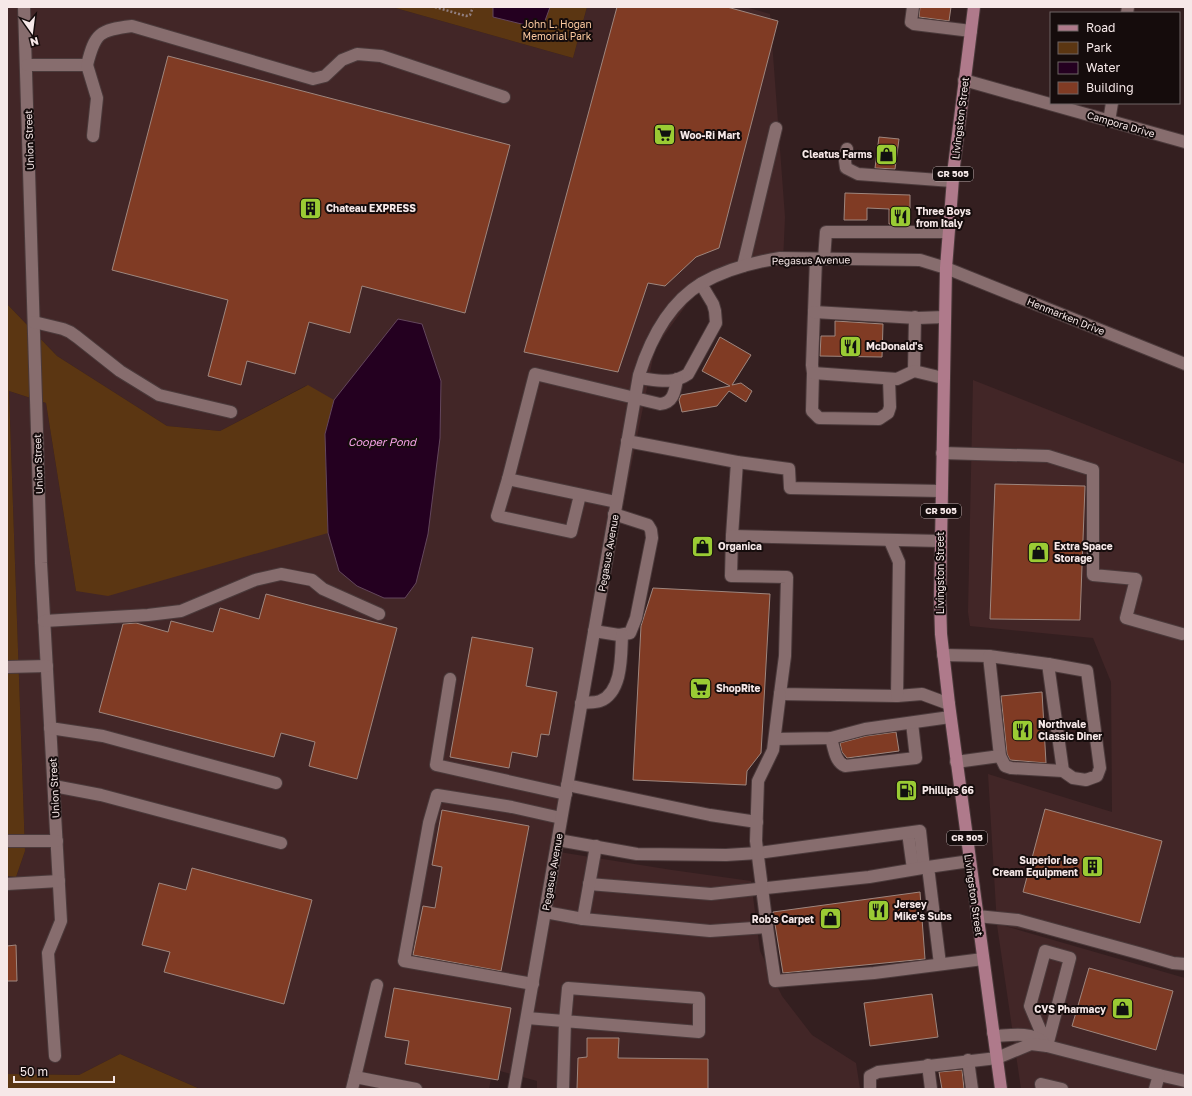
<svg xmlns="http://www.w3.org/2000/svg" width="1192" height="1096" viewBox="0 0 1192 1096" font-family="'Golos Text',sans-serif">
	<rect width="100%" height="100%" fill="#341f20"/>
	<!-- built -->
	<g fill="#422627">
		<polygon points="7,7 392,7 573,58 587,7 745,7 770,14 785,217 783,262 703,282 655,348 610,571 559,852 672,870 751,881 760,951 782,996 812,1035 856,1063 860,1089 537,1089 537,1081 493,1069 489,1089 200,1089 120,1054 79,1075 7,1074 7,876 16,877 25,851 9,391 46,403 76,591 307,385 220,431 167,426 57,356 7,304"/>
		<polygon points="973,380 1185,464 1185,962 1005,926 1185,978 1185,1089 1021,1089 997,925 988,774 1112,812 1111,682 1093,638 970,626 968,612"/>
	</g>
	<!-- green -->
	<g fill="#5b3612">
		<polygon points="392,7 587,7 573,58"/>
		<polygon points="7,304 57,356 167,426 220,431 308,385 334,400 325,434 328,533 108,596 76,591 46,403 9,391 25,851 16,877 7,876"/>
		<polygon points="120,1054 200,1089 7,1089 7,1074 79,1075"/>
	</g>
	<!-- water -->
	<g fill="#240020" stroke="#63465c">
		<polygon points="493,7 550,7 542,29 493,17"/>
		<polygon points="398,319 422,324 441,381 440,438 428,534 416,583 405,598 384,598 357,586 339,571 328,533 325,434 334,400"/>
	</g>
	<!-- building -->
	<g fill="#803b24" stroke="#9e867e">
		<polygon points="617,7 727,7 778,21 719,248 696,257 665,286 648,283 618,372 524,352"/>
		<polygon points="920,7 951,7 949,21 919,17"/>
		<polygon points="168,56 510,145 465,313 362,286 350,333 309,322 295,374 247,361 241,385 208,376 228,300 112,270"/>
		<polygon points="879,137 899,139 895,169 875,168"/>
		<polygon points="845,193 910,195 910,224 889,224 889,209 867,208 867,220 844,220"/>
		<polygon points="835,321 883,324 882,357 820,356 821,336 835,336"/>
		<polygon points="720,337 751,355 732,385 741,383 752,391 746,402 729,391 717,406 682,412 679,400 681,395 730,386 702,371"/>
		<polygon points="995,484 1085,486 1080,620 990,619"/>
		<polygon points="653,588 770,594 761,753 747,771 746,785 633,780 641,626"/>
		<polygon points="266,594 397,628 357,779 309,766 315,742 281,733 274,757 99,712 123,624 136,623 168,632 171,621 213,632 220,608 259,619"/>
		<polygon points="472,637 533,648 526,686 557,692 549,735 541,734 537,757 512,752 509,768 450,757"/>
		<polygon points="1042,692 1046,763 1010,760 1007,754 1001,696"/>
		<polygon points="896,732 899,751 847,758 842,752 840,743 866,736"/>
		<polygon points="1045,809 1162,841 1140,923 1023,892"/>
		<polygon points="442,810 529,826 501,971 413,955 423,906 435,908 442,867 432,865"/>
		<polygon points="192,868 312,900 284,1004 164,972 170,952 142,945 159,883 186,890"/>
		<polygon points="920,892 925,959 783,973 773,912"/>
		<polygon points="16,945 17,981 7,981 7,946"/>
		<polygon points="1089,968 1173,991 1156,1050 1072,1026"/>
		<polygon points="394,988 511,1008 498,1080 405,1064 409,1041 385,1037"/>
		<polygon points="932,994 938,1037 870,1046 864,1003"/>
		<polygon points="587,1038 619,1038 618,1058 708,1059 708,1089 577,1089 578,1058 587,1057"/>
		<polygon points="962,1070 964,1089 942,1089 939,1072"/>
	</g>
	<g fill="none" stroke-linecap="round" stroke-linejoin="round">
		<defs>
			<g id="minor">
				<polyline points="24,7 41,563 61,921 48,953 55,1056"/>
				<polyline points="913,7 911,22 914,24 971,31"/>
				<polyline points="1127,13 1128,7"/>
				<path d="M 27,65 L 87,65 C 95,33 99,30 132,26 L 313,79 L 325,76 L 342,60 L 357,54 L 381,56 L 504,97"/>
				<polyline points="87,65 97,98 93,136"/>
				<polyline points="964,80 1185,142"/>
				<polyline points="1109,121 1112,103"/>
				<polyline points="847,149 845,161 846,168 858,174 952,181"/>
				<polyline points="816,259 812,365 813,373 812,411 819,418 879,419 888,413 890,407 889,379"/>
				<polyline points="824,259 826,232 948,232"/>
				<polyline points="743,266 776,128"/>
				<polyline points="814,312 917,318 945,317"/>
				<polyline points="34,322 63,329 70,332 77,337 120,371 159,395 231,412"/>
				<polyline points="914,371 915,317"/>
				<polyline points="813,373 897,379 914,371 943,378"/>
				<path d="M 639,378 C 657,380 672,385 688,374 L 716,323 L 715,311 L 713,304 L 701,284"/>
				<polyline points="627,441 737,462 789,469 790,488 941,491"/>
				<polyline points="942,453 1048,456 1093,470 1093,575 1136,579 1126,618 1182,634"/>
				<polyline points="737,462 732,536 731,576 787,577 785,656 780,694 897,696 922,694 949,704"/>
				<polyline points="508,479 497,516 571,532 580,495"/>
				<path d="M 616,502 L 508,479 L 535,374 L 660,404 C 674,403 675,390 677,379"/>
				<polyline points="732,536 940,541"/>
				<polyline points="890,541 899,562 897,696"/>
				<polyline points="44,621 148,615 181,611 255,580 281,574 312,580 323,589 379,614"/>
				<polyline points="594,631 619,635 630,633 636,618 652,538 651,530 648,525 614,514"/>
				<polyline points="943,655 989,656 1048,664 1063,771"/>
				<polyline points="989,656 1000,756 1005,766 1011,768 1063,771 1073,778 1086,780 1097,776 1100,768 1087,671 1048,664"/>
				<polyline points="7,667 47,666"/>
				<polyline points="450,679 436,765 566,794"/>
				<path d="M 581,703 C 587,702 595,703 600,701 C 623,692 621,654 622,635"/>
				<polyline points="50,728 103,736 276,783"/>
				<path d="M 831,738 C 834,748 835,762 845,766 L 916,758 L 912,723"/>
				<polyline points="775,739 831,738 865,729 950,717"/>
				<polyline points="956,762 1000,756"/>
				<polyline points="567,785 710,815 757,822"/>
				<polyline points="54,786 101,795 281,843"/>
				<polyline points="908,833 913,869"/>
				<polyline points="558,840 637,854 726,855 758,853 920,831 924,868"/>
				<polyline points="7,841 57,841"/>
				<polyline points="928,867 940,964"/>
				<polyline points="7,884 59,881"/>
				<polyline points="589,884 711,894 869,877 928,867 970,861"/>
				<polyline points="545,912 583,919 710,931 767,927 756,841 758,781 773,750 780,694"/>
				<polyline points="977,916 1018,920 1142,954 1173,963 1185,964"/>
				<polyline points="583,919 596,846"/>
				<polyline points="767,927 775,981 874,973 983,959"/>
				<polygon points="1045,951 1070,958 1047,1046 1030,1006"/>
				<polyline points="533,984 404,961 429,823 437,795 512,807 561,818"/>
				<polyline points="527,1018 699,1032 699,998 568,988 565,1021 563,1089"/>
				<path d="M 993,1033 L 997,1036 C 1012,1035 1031,1032 1043,1042"/>
				<polyline points="968,1060 972,1089"/>
				<polyline points="928,1065 931,1089"/>
				<polyline points="1159,1075 1185,1081"/>
				<polyline points="355,1077 377,985"/>
				<polyline points="352,1089 355,1077 416,1089"/>
				<path d="M 514,1089 L 639,375 C 650,340 669,303 702,283 C 725,270 754,262 780,258 L 920,260 L 946,268 L 1185,364"/>
				<polyline points="870,1089 870,1076 878,1072 997,1058 1031,1044 1047,1046 1159,1075 1155,1089"/>
				<polyline points="1042,1089 1041,1084 1062,1089"/>
			</g>
			<polyline id="major" points="974,7 954,166 946,268 940,599 941,634 949,704 1001,1089"/>
		</defs>
		<!-- minor casing -->
		<use href="#minor" stroke="#4b3a3b" stroke-width="14"/>
		<!-- major casing -->
		<use href="#major" stroke="#4b3a3b" stroke-width="14"/>
		<!-- path -->
		<polyline stroke="#917f80" stroke-width="2.5" stroke-dasharray="2 2" stroke-linecap="butt" points="435,7 466,16 470,15 473,7"/>
		<!-- minor -->
		<use href="#minor" stroke="#876d6e" stroke-width="12"/>
		<!-- major -->
		<use href="#major" stroke="#af7a8b" stroke-width="12"/>
	</g>
	<!-- icons -->
	<defs>
		<symbol id="supermarket-square" viewBox="-11 -11 22 22"><rect x="-9" y="-9" width="18" height="18" rx="4" fill="#9acb34" stroke="#150c0c"/><path d="M-6-5.5h2.5l.6 2H6L4.5 2H-2.5L-4.4-4H-6ZM-1.5 3.2a1.3 1.3 0 1 0 .1 0ZM3 3.2a1.3 1.3 0 1 0 .1 0Z" fill="#111"/></symbol>
		<symbol id="shop-square" viewBox="-11 -11 22 22"><rect x="-9" y="-9" width="18" height="18" rx="4" fill="#9acb34" stroke="#150c0c"/><path d="M-5-2.5h2.3a2.7 3.5 0 0 1 5.4 0H5L5.5 6h-11ZM-1.5-2.5h3a1.5 2.3 0 0 0-3 0Z" fill="#111"/></symbol>
		<symbol id="building-square" viewBox="-11 -11 22 22"><rect x="-9" y="-9" width="18" height="18" rx="4" fill="#9acb34" stroke="#150c0c"/><path d="M-4-6H4V6H1V3H-1V6H-4ZM-2.5-4.3h1.7v1.8h-1.7ZM.8-4.3h1.7v1.8H.8ZM-2.5-1h1.7V.8h-1.7ZM.8-1h1.7V.8H.8Z" fill="#111"/></symbol>
		<symbol id="restaurant-square" viewBox="-11 -11 22 22"><rect x="-9" y="-9" width="18" height="18" rx="4" fill="#9acb34" stroke="#150c0c"/><path d="M-5-6h1v4h1v-4h1v4h1v-4h1v5L-1.5 .5V6h-2V.5L-5-1ZM5-6V6H3V1.5H1.5Q1.5-4 5-6Z" fill="#111"/></symbol>
		<symbol id="fuel-square" viewBox="-11 -11 22 22"><rect x="-9" y="-9" width="18" height="18" rx="4" fill="#9acb34" stroke="#150c0c"/><path d="M-5.5-6h7V0h2V4h1.3V-2.5L3-4.5l.8-.8L6-3V5H2.5V1h-1V6h-7ZM-4.2-4.7v3.2H.2V-4.7Z" fill="#111"/></symbol>
	</defs>
	<g fill-rule="evenodd">
		<use href="#supermarket-square" x="652" y="122" width="25" height="25"/>
		<use href="#shop-square" x="874" y="142" width="25" height="25"/>
		<use href="#building-square" x="298" y="196" width="25" height="25"/>
		<use href="#restaurant-square" x="888" y="204" width="25" height="25"/>
		<use href="#restaurant-square" x="838" y="334" width="25" height="25"/>
		<use href="#shop-square" x="690" y="534" width="25" height="25"/>
		<use href="#shop-square" x="1026" y="540" width="25" height="25"/>
		<use href="#supermarket-square" x="688" y="676" width="25" height="25"/>
		<use href="#restaurant-square" x="1010" y="718" width="25" height="25"/>
		<use href="#fuel-square" x="894" y="778" width="25" height="25"/>
		<use href="#building-square" x="1080" y="854" width="25" height="25"/>
		<use href="#restaurant-square" x="866" y="898" width="25" height="25"/>
		<use href="#shop-square" x="818" y="906" width="25" height="25"/>
		<use href="#shop-square" x="1110" y="996" width="25" height="25"/>
	</g>
	<g text-anchor="middle" stroke-width="4" stroke-linejoin="round" paint-order="stroke">
		<!-- shield labels -->
		<g fill="#150c0c" stroke="#b2a6a6" stroke-width="1">
			<rect x="933" y="167" width="40" height="14" rx="3"/>
			<rect x="921" y="504" width="40" height="14" rx="3"/>
			<rect x="947" y="831" width="40" height="14" rx="3"/>
		</g>
		<g font-size="9" font-weight="bold" fill="#f6e8e8">
			<text x="953" y="177">CR 505</text>
			<text x="941" y="514">CR 505</text>
			<text x="967" y="841">CR 505</text>
		</g>
		<!-- park labels -->
		<g font-size="10" fill="#fac89e" stroke="#150c0c">
			<text x="557" y="28">John L. Hogan<tspan x="557" dy="12">Memorial Park</tspan></text>
		</g>
		<!-- street labels -->
		<g font-size="10" fill="#f6e8e8" stroke="#150c0c">
			<text transform="translate(960 118) rotate(-83)" y="4">Livingston Street</text>
			<text transform="translate(1121 124) rotate(16)" y="4">Campora Drive</text>
			<text transform="translate(29 140) rotate(-92)" y="4">Union Street</text>
			<text transform="translate(811 260) rotate(-1)" y="4">Pegasus Avenue</text>
			<text transform="translate(1066 316) rotate(22)" y="4">Henmarken Drive</text>
			<text transform="translate(38 464) rotate(-92)" y="4">Union Street</text>
			<text transform="translate(608 553) rotate(-80)" y="4">Pegasus Avenue</text>
			<text transform="translate(940 573) rotate(-90)" y="4">Livingston Street</text>
			<text transform="translate(54 788) rotate(-93)" y="4">Union Street</text>
			<text transform="translate(552 872) rotate(-80)" y="4">Pegasus Avenue</text>
			<text transform="translate(974 895) rotate(82)" y="4">Livingston Street</text>
		</g>
		<!-- poi labels -->
		<g font-size="10" font-weight="bold" fill="#f6e8e8" stroke="#150c0c" text-anchor="start">
			<text x="680" y="139">Woo-Ri Mart</text>
			<text x="872" y="158" text-anchor="end">Cleatus Farms</text>
			<text x="326" y="212">Chateau EXPRESS</text>
			<text x="916" y="215">Three Boys<tspan x="916" dy="12">from Italy</tspan></text>
			<text x="866" y="350">McDonald's</text>
			<text x="718" y="550">Organica</text>
			<text x="1054" y="550">Extra Space<tspan x="1054" dy="12">Storage</tspan></text>
			<text x="716" y="692">ShopRite</text>
			<text x="1038" y="728">Northvale<tspan x="1038" dy="12">Classic Diner</tspan></text>
			<text x="922" y="794">Phillips 66</text>
			<text x="1078" y="864" text-anchor="end">Superior Ice<tspan x="1078" dy="12">Cream Equipment</tspan></text>
			<text x="894" y="908">Jersey<tspan x="894" dy="12">Mike's Subs</tspan></text>
			<text x="814" y="923" text-anchor="end">Rob's Carpet</text>
			<text x="1106" y="1013" text-anchor="end">CVS Pharmacy</text>
		</g>
		<!-- water labels -->
		<g font-size="11" font-style="italic" fill="#f8a3e9" stroke="#150c0c">
			<text x="382" y="446">Cooper Pond</text>
		</g>
	</g>
	<!-- border -->
	<rect width="1192" height="1096" fill="none" stroke="#f6e8e8" stroke-width="16"/>
	<!-- legend -->
	<rect x="1050" y="12" width="130" height="92" fill="#150c0c" stroke="#6f6464"/>
	<rect x="1058" y="25" width="20" height="6" fill="#af7a8b" stroke="#6f6464"/>
	<text x="1086" y="32" font-size="12" fill="#f6e8e8">Road</text>
	<rect x="1058" y="42" width="20" height="12" fill="#5b3612" stroke="#6f6464"/>
	<text x="1086" y="52" font-size="12" fill="#f6e8e8">Park</text>
	<rect x="1058" y="62" width="20" height="12" fill="#240020" stroke="#6f6464"/>
	<text x="1086" y="72" font-size="12" fill="#f6e8e8">Water</text>
	<rect x="1058" y="82" width="20" height="12" fill="#803b24" stroke="#6f6464"/>
	<text x="1086" y="92" font-size="12" fill="#f6e8e8">Building</text>
	<!-- north arrow -->
	<g transform="translate(32 32) rotate(166)" stroke="#150c0c" stroke-width="3" paint-order="stroke">
	<path d="M0-3L7 15L0 10L-7 15Z" fill="#f6e8e8"/>
	<text y="-6" font-size="11" font-weight="bold" text-anchor="middle" fill="#f6e8e8">N</text>
	</g>
	<!-- scale -->
	<path d="M14 1076v6h100v-6" fill="none" stroke="#f6e8e8" stroke-width="2"/>
	<text x="20" y="1076" font-size="12" fill="#f6e8e8" stroke="#150c0c" stroke-width="3" paint-order="stroke">50 m</text>
</svg>
